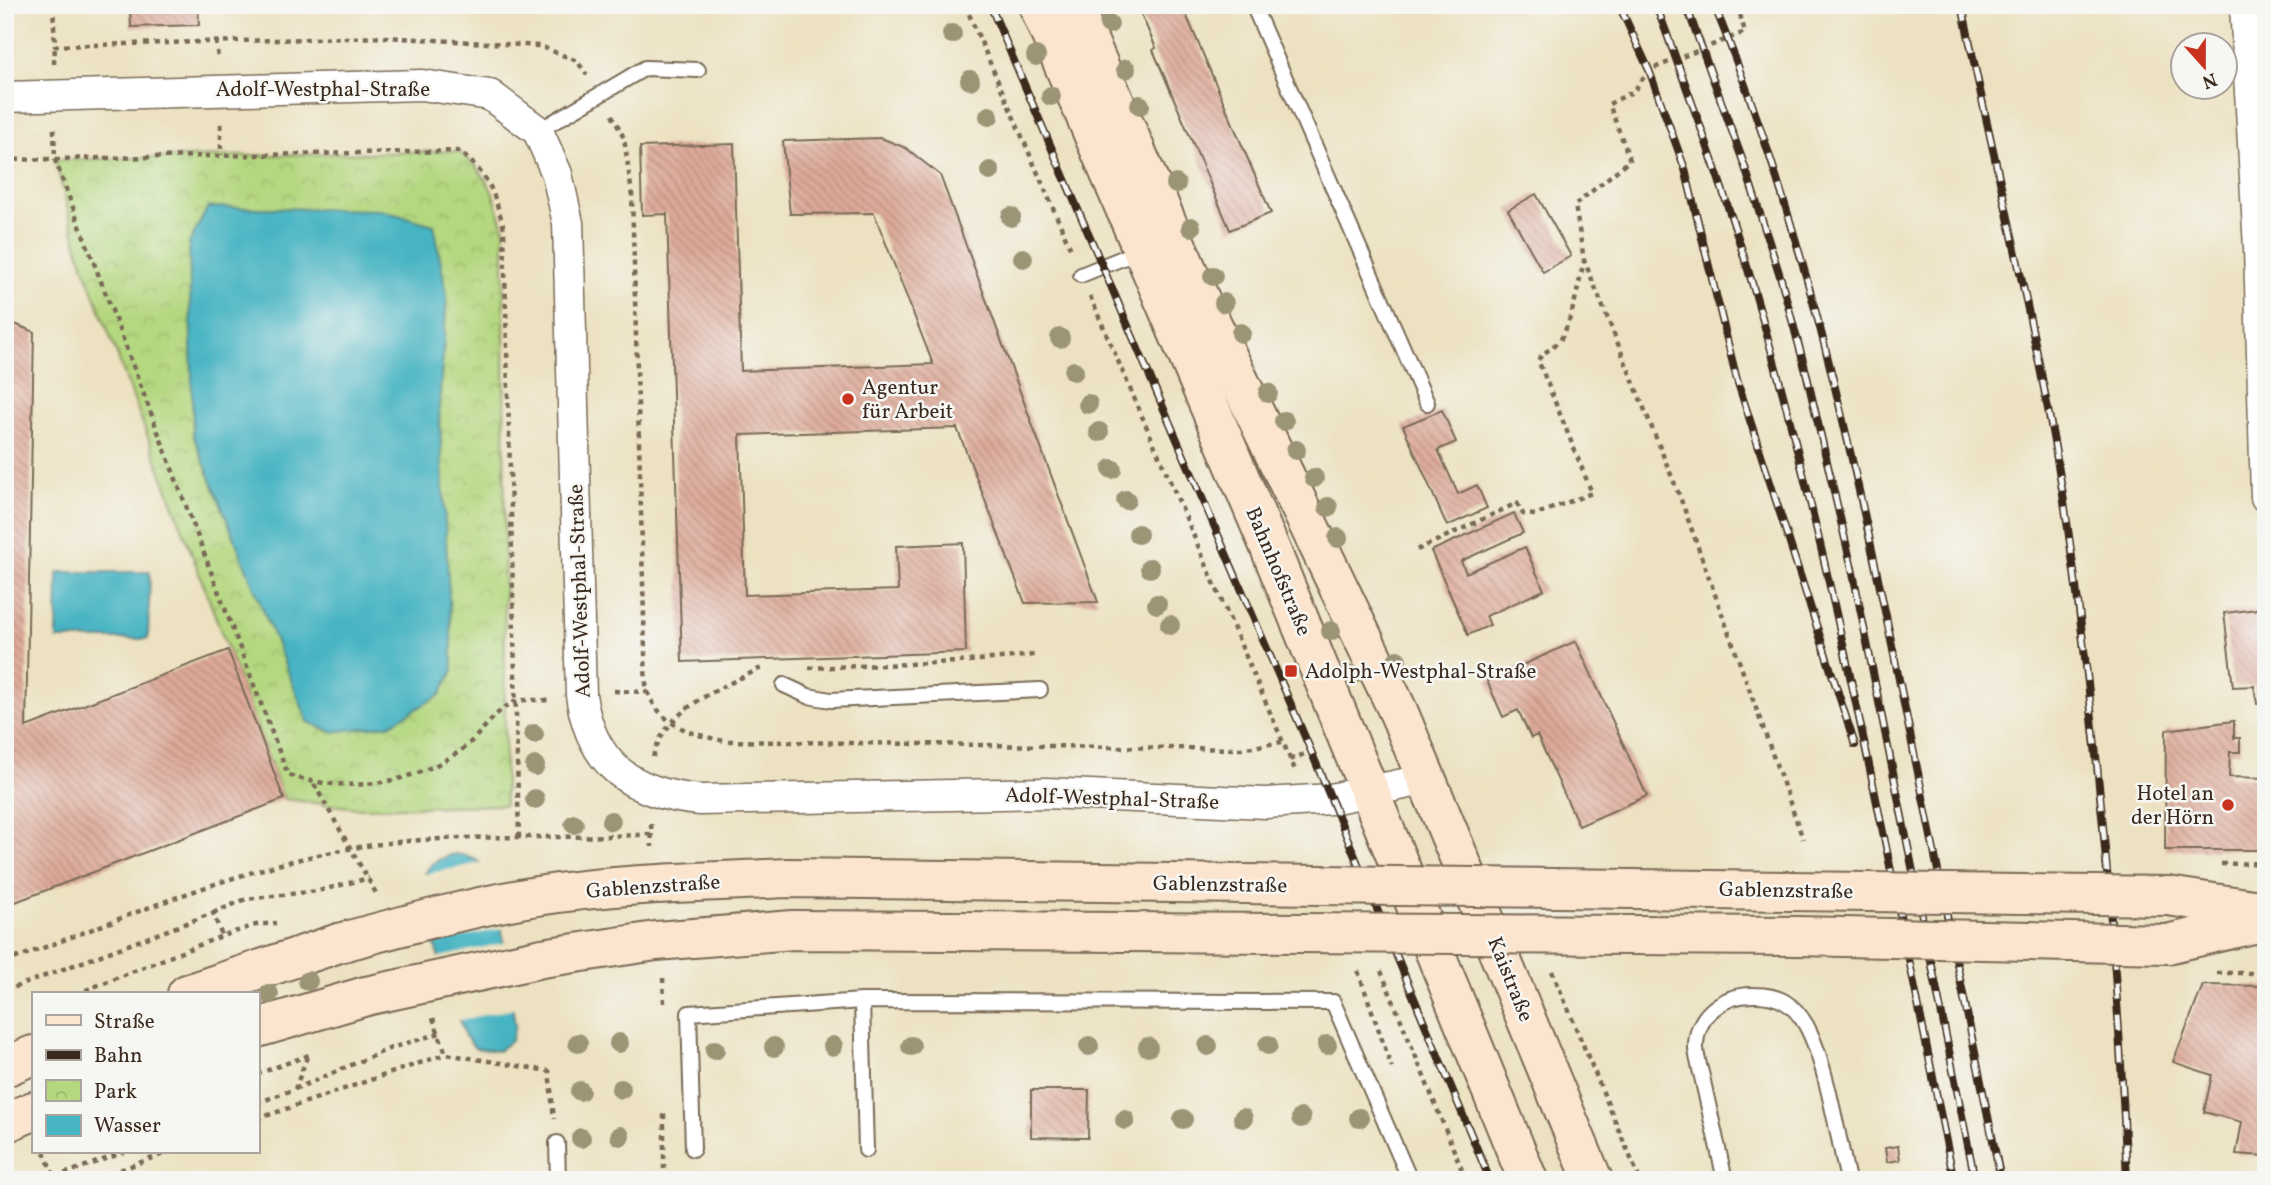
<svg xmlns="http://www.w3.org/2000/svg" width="2271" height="1185" viewBox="0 0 2271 1185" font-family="Vollkorn,serif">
	<defs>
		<pattern id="park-crowns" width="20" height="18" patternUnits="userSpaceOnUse" patternTransform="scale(1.75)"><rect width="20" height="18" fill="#b4d77f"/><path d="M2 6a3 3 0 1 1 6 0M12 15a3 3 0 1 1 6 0" fill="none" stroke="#9cb96d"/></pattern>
		<pattern id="building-back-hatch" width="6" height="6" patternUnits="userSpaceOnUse" patternTransform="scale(1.75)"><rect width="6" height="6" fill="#deaa9a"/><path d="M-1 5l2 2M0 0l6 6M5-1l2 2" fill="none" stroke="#b58b7d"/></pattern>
	</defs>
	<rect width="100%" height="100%" fill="#f6f6f2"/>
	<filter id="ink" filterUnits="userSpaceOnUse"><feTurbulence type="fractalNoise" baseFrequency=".0143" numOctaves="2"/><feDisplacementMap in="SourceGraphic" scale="14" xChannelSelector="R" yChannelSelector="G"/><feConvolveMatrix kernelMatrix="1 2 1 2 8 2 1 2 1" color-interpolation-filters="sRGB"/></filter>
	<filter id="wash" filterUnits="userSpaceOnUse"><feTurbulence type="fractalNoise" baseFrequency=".00686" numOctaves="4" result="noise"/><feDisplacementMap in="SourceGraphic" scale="28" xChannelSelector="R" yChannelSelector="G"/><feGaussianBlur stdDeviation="1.57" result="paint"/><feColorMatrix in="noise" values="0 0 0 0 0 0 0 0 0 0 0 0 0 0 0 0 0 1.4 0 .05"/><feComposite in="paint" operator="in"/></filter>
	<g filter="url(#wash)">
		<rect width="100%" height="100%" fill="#ece1c0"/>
		<!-- park -->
		<path fill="url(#park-crowns)" stroke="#78804e" stroke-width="2" d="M 458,151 C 490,175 493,191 504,228 L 505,805 L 357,808 L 284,799 L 81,259 L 55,160 Z"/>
		<!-- water -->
		<g fill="#47b4c3" stroke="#416f70" stroke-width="2">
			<polygon points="208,207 380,210 434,225 447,297 439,407 453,671 440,695 389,725 332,732 308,722 193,435 189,243"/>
			<polygon points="58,572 150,572 148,639 57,639"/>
			<path d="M 455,854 C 479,856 486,867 496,887 L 515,1026 L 511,1041 L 498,1051 L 475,1048 L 465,1036 L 421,904 C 421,875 425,861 455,854 Z"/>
		</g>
		<!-- pier -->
		<g fill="#ece1c0">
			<polygon points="485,862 499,886 505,928 431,943 418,904 416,892 420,875"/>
			<polygon points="507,942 516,1008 456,1021 436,958"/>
		</g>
		<g id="blocks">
			<!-- building -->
			<g fill="url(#building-back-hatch)">
				<polygon points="130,5 198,5 199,25 131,27"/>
				<polygon points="1137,5 1182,5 1271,213 1230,230 1153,50 1156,48"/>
				<polygon points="881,138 906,148 940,175 1098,602 1025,603 957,428 740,435 745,595 898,590 896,546 963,543 966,652 682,662 667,214 642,215 640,147 734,144 741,371 933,364 874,213 790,214 783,141"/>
				<polygon points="1536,194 1571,256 1543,272 1508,210"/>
				<polygon points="5,320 34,332 26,727 228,650 284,799 5,906"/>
				<polygon points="1442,410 1456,442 1438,450 1458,494 1477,485 1487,508 1447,526 1403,426"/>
				<polygon points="1514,513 1523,533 1461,561 1466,573 1525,547 1544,590 1486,616 1490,625 1468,635 1431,551"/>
				<polygon points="2266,608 2266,703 2257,704 2254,686 2233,687 2224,613"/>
				<polygon points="1576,641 1647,796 1579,826 1537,735 1531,738 1518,710 1503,717 1487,681"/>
				<polygon points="2234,721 2234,738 2240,738 2240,752 2230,752 2229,777 2266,778 2266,850 2165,850 2166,730"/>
				<polygon points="2203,985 2266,986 2266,1156 2236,1154 2242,1122 2204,1112 2212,1075 2173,1062"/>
				<polygon points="1031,1090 1089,1090 1088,1138 1031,1137"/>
				<polygon points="1898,1146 1900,1160 1887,1162 1885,1148"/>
			</g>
		</g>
	</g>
	<g filter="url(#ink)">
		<use href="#blocks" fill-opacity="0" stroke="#796a57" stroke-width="2"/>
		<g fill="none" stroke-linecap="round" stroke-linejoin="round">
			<defs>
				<g id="lane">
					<polyline points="1253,5 1427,403"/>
					<polyline points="538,131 645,68 698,70"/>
					<polyline points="1081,275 1142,250"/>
					<polyline points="784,685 808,696 831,700 1040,690"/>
					<polyline points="862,1001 866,1150"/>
					<polyline points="557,1143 558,1180"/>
					<polyline points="693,1149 689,1013 862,1001 1333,1002 1410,1180"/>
					<path d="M 1725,1180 C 1718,1148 1711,1117 1704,1086 C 1702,1074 1697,1061 1696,1049 C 1695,1015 1723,994 1755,995 C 1779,995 1794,1004 1806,1025 C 1826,1061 1838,1138 1848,1180"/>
				</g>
				<g id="street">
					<polyline points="2245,5 2259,248 2266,497"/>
					<path d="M 5,97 L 422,85 L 490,95 L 538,131 L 557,174 L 568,223 L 581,695 C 591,765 632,794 700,800 L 1046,793 L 1266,803 L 1331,799 L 1428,779"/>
				</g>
				<g id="secondary">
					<polyline points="1038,5 1270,548 1528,1180"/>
					<polyline points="1073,5 1199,297 1399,713 1593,1180"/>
					<polyline points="2168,896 2266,911"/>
					<polyline points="2167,944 2266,921"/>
					<polyline points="187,994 339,943"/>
					<polyline points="257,1028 366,996"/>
					<polyline points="5,1067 33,1055"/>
					<polyline points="5,1123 33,1111"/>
				</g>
			</defs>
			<!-- lane casing -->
			<use href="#lane" stroke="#796a57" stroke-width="18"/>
			<!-- street casing -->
			<use href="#street" stroke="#796a57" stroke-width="33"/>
			<!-- secondary casing -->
			<use href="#secondary" stroke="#796a57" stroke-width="42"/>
			<!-- path -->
			<g stroke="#796a57" stroke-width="4.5" stroke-dasharray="5 5" stroke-linecap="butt">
				<polyline points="53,5 55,46 384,37 540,46 577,61 587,75"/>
				<polyline points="965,5 1072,252"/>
				<polyline points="1740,5 1739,11 1745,32 1649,70 1634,91 1609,104 1630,160 1575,205 1584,260 1680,497 1803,839"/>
				<polyline points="216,41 218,59"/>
				<polyline points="54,64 55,46"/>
				<path d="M 612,115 L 624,138 L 632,194 L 645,653 C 646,665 644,682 648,692 C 660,726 694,735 725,741 L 1241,749 L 1282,742"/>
				<polyline points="221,124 221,155"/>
				<path d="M 54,129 L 55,160 L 288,775 C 346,794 416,785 465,747 C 481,734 494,712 512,703 C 521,698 539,701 550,700"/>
				<path d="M 5,160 L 458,151 C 490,175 493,191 504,228 L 519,838"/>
				<polyline points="1090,296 1295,770"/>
				<path d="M 1417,550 L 1517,503 L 1523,514 L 1535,515 L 1592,493 L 1538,360 C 1545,350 1557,346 1562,337 C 1574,313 1578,286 1584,261"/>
				<polyline points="809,668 958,662 1035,655"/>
				<polyline points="614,691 648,692"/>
				<path d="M 653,757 C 666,708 718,690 759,669 L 765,669"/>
				<polyline points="1290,760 1314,750"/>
				<polyline points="314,784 377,895"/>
				<polyline points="651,824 652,847"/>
				<polyline points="2221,864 2266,863"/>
				<polyline points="213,913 246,899 318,891 369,878"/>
				<path d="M 5,962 C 119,921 234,868 354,848 C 451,831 553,841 651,834"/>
				<polyline points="1358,971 1392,1068"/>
				<polyline points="1381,971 1466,1180"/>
				<polyline points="1552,971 1640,1180"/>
				<polyline points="2217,973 2266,973"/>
				<polyline points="663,978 664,1004"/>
				<polyline points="5,991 213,913 222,936"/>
				<polyline points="76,994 222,936 256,925 276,923"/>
				<polyline points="433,1018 446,1054 549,1071 554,1119"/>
				<polyline points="257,1074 312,1054"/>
				<polyline points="295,1089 391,1048 440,1033"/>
				<polyline points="257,1103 295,1089 307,1057"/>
				<polyline points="664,1114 664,1180"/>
				<polyline points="257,1119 446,1054"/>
				<polyline points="44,1152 56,1180"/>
				<polyline points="55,1177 125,1152"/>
				<polyline points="92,1180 169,1152"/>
			</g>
			<!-- lane -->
			<use href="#lane" stroke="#fff" stroke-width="14"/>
			<!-- street -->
			<use href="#street" stroke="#fff" stroke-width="30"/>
			<!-- secondary -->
			<use href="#secondary" stroke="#fce5cf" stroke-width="38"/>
			<defs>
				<g id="rail">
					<polyline points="990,5 1311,751 1490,1180"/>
					<polyline points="1619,5 1649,70 1685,169 1737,380 1855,745"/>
					<path d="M 1656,5 C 1698,117 1739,231 1770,346 C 1845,621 1896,901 1954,1180"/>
					<polyline points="1686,5 1744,164 1781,279 1806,372 1853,573 1975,1180"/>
					<path d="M 1714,5 C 1800,213 1849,435 1894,655 C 1930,830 1965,1005 2001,1180"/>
					<path d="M 1962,5 C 1996,173 2039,339 2065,508 C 2098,731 2117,955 2127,1180"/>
				</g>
			</defs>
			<!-- rail casing -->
			<use href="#rail" stroke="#3b2a1e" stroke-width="8"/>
			<!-- rail -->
			<use href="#rail" stroke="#f6f6f2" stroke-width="5" stroke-dasharray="16" stroke-linecap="butt"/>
			<defs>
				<g id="secondary-bridge">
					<path d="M 339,943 C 405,925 470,907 537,896 C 620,883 704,882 788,878 L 2168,896"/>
					<polyline points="366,996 542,958 656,941 793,930 1797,936 2167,944"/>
				</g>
			</defs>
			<!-- secondary-bridge casing -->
			<use href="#secondary-bridge" stroke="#796a57" stroke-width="42" stroke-linecap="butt"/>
			<!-- secondary-bridge -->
			<use href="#secondary-bridge" stroke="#fce5cf" stroke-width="38"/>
		</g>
		<!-- trees -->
		<g fill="#9b9474">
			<circle cx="1109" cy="24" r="10"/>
			<circle cx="952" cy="34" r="10"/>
			<circle cx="1036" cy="56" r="10"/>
			<circle cx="1126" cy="69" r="10"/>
			<circle cx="970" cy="80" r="10"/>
			<circle cx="1051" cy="96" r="10"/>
			<circle cx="1140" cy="105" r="10"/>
			<circle cx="989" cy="116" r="10"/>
			<circle cx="990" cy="171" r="10"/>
			<circle cx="1176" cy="184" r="10"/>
			<circle cx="1011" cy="217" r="10"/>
			<circle cx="1191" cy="227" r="10"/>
			<circle cx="1023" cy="258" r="10"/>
			<circle cx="1213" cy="276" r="10"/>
			<circle cx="1224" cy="303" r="10"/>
			<circle cx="1241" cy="333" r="10"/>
			<circle cx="1060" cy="338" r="10"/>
			<circle cx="1074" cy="371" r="10"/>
			<circle cx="1268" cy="393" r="10"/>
			<circle cx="1088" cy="404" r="10"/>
			<circle cx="1284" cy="421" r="10"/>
			<circle cx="1099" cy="432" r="10"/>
			<circle cx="1296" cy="450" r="10"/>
			<circle cx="1112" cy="469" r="10"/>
			<circle cx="1314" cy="478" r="10"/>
			<circle cx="1126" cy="500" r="10"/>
			<circle cx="1328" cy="507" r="10"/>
			<circle cx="1138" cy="534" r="10"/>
			<circle cx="1338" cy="538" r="10"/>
			<circle cx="1150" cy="568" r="10"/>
			<circle cx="1157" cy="604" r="10"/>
			<circle cx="1170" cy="625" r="10"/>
			<circle cx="1331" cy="631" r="10"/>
			<circle cx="1397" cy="660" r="10"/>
			<circle cx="1352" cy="675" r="10"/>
			<circle cx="534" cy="734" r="10"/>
			<circle cx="535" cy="766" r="10"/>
			<circle cx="535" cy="799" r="10"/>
			<circle cx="611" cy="821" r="10"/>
			<circle cx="574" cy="824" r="10"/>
			<circle cx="308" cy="981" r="10"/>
			<circle cx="269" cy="994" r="10"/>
			<circle cx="578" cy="1043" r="10"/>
			<circle cx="619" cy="1043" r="10"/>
			<circle cx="1268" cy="1045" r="10"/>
			<circle cx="1327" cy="1045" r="10"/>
			<circle cx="833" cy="1046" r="10"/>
			<circle cx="911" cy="1046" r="10"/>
			<circle cx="1089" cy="1046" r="10"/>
			<circle cx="1208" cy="1046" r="10"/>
			<circle cx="774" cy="1047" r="10"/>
			<circle cx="1148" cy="1047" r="10"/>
			<circle cx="715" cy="1050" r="10"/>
			<circle cx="621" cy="1089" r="10"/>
			<circle cx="580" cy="1091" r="10"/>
			<circle cx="1243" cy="1118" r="10"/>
			<circle cx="1301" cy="1118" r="10"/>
			<circle cx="1359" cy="1118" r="10"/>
			<circle cx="1183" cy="1119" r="10"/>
			<circle cx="1125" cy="1120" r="10"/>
			<circle cx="620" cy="1136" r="10"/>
			<circle cx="581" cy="1138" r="10"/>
		</g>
	</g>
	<!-- markers -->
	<g fill="#c8321e" stroke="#f6f6f2" stroke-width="2.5">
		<circle cx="848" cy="399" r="7"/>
		<rect x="1284" y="664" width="14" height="14" rx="3.5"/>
		<circle cx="2228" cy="805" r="7"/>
	</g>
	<g text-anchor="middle" stroke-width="5" stroke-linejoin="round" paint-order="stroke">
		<!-- street labels -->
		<g font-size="21" fill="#3b2a1e" stroke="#f6f6f2">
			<text x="323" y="96">Adolf-Westphal-Straße</text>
			<text transform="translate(1279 571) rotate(67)" y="7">Bahnhofstraße</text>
			<text transform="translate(579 591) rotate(-92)" y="7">Adolf-Westphal-Straße</text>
			<text transform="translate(1112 798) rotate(2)" y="7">Adolf-Westphal-Straße</text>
			<text transform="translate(1220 884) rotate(1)" y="7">Gablenzstraße</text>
			<text transform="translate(653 886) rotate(-4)" y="7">Gablenzstraße</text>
			<text transform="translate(1786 890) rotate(1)" y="7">Gablenzstraße</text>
			<text transform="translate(1511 979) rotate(68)" y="7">Kaistraße</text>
		</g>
		<!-- poi labels -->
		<g font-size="21" fill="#3b2a1e" stroke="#f6f6f2" text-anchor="start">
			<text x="862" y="394">Agentur<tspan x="862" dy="24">für Arbeit</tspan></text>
			<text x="1305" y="678">Adolph-Westphal-Straße</text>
			<text x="2214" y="800" text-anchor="end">Hotel an<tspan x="2214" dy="24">der Hörn</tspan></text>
		</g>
	</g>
	<!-- margin -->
	<rect width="2271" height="1185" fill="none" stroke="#f6f6f2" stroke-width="28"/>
	<!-- legend -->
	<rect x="32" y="992" width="228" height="161" fill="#f6f6f2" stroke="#aba49d" stroke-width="2"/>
	<rect x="46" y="1015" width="35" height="10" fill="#fce5cf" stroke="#aba49d" stroke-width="2"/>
	<text x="94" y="1028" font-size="21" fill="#3b2a1e">Straße</text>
	<rect x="46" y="1050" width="35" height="10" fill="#3b2a1e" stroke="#aba49d" stroke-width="2"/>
	<text x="94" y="1062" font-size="21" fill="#3b2a1e">Bahn</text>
	<rect x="46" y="1080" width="35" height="21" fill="url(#park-crowns)" stroke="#aba49d" stroke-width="2"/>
	<text x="94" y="1098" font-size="21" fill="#3b2a1e">Park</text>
	<rect x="46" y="1115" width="35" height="21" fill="#47b4c3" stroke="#aba49d" stroke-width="2"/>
	<text x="94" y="1132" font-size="21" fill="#3b2a1e">Wasser</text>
	<!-- north arrow -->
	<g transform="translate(2204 66) rotate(159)"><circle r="33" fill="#f6f6f2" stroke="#aba49d" stroke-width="2"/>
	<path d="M0-5L12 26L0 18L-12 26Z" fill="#c8321e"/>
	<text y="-10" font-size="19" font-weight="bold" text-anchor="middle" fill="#3b2a1e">N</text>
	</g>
</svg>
